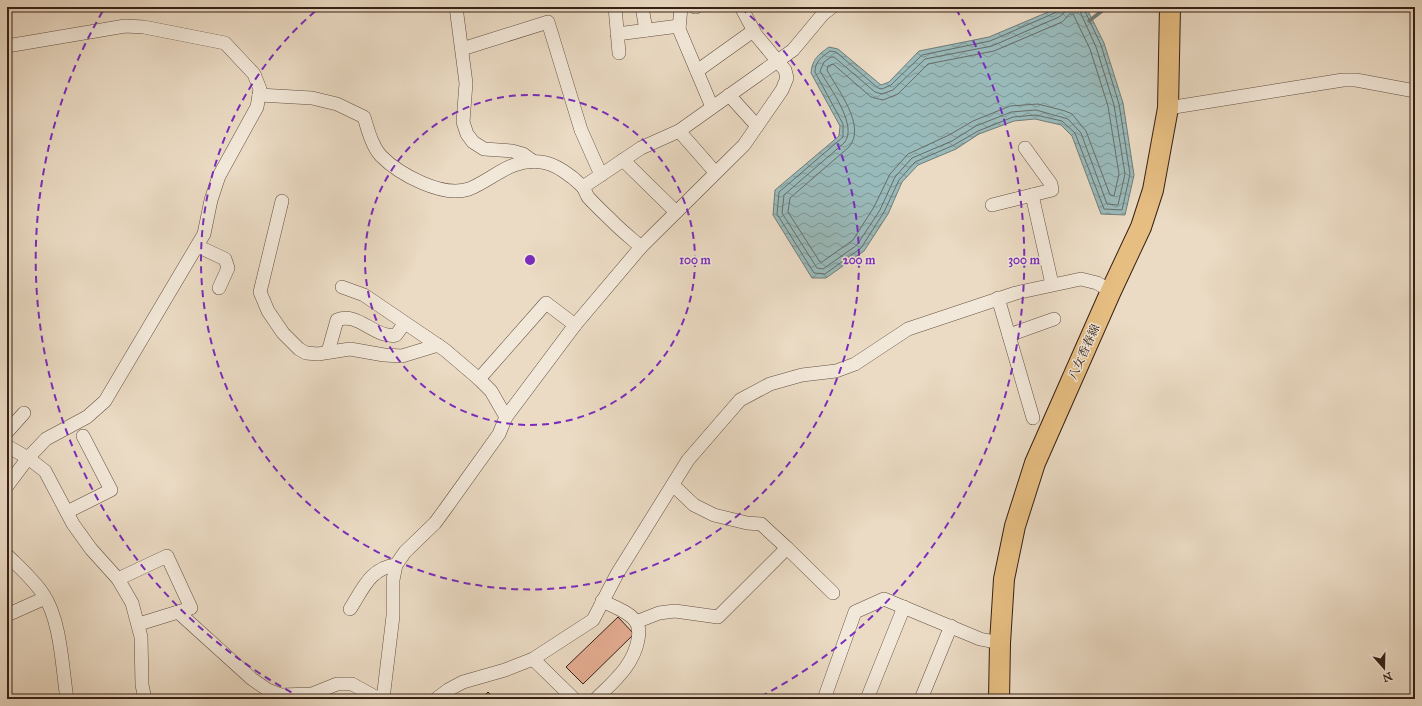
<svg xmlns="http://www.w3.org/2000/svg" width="1422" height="706" viewBox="0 0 1422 706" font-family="'IM FELL Great Primer','Noto Serif JP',serif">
	<defs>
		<pattern id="water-waves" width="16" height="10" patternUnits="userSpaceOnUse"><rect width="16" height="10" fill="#99baba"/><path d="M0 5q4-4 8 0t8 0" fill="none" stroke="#7e9796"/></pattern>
	</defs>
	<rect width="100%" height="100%" fill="#ebdbc4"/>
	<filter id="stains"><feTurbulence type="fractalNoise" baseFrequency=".005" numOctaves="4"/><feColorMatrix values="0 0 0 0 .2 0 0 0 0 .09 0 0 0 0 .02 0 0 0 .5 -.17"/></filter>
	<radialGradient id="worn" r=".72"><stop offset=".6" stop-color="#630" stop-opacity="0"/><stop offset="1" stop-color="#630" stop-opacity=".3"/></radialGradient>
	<!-- water -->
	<path fill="url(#water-waves)" stroke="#717c78" d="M 1060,7 L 1086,7 L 1104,43 L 1123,103 L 1134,175 L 1125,215 L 1101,214 L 1072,136 L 1061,125 L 1035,119 L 1014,121 L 979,134 L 956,149 L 918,165 L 902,182 L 888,214 L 864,251 L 826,278 L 812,278 L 773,215 L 775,190 L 839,136 L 840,126 L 811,73 C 812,59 819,54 829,47 L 838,49 L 881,85 L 889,82 L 919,51 L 989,37 Z"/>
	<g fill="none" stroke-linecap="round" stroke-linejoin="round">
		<!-- shore -->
		<g stroke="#686d68" stroke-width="1">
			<path d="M 1060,7 L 1057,12 L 990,41 L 922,55 L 891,85 L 882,89 L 878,88 L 836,52 L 830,51 C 822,57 815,61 815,72 L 843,124 L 843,137 L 779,192 L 777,214 L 814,273 L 825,274 L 861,248 L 884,212 L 899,180 L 915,162 L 954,145 L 978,131 L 1013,117 L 1036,115 L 1062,121 L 1075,133 L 1104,209 L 1122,210 L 1130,174 L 1119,104 L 1101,45 L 1083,7"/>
			<path d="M 1065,7 L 1064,13 L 1059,17 L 992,46 L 925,59 L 893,90 L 882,94 L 875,92 L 834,57 L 831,57 L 824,62 L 820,71 C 829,87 859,126 844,143 L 784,195 L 782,213 L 817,268 L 823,269 L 857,245 L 880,210 L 895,177 L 912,158 L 952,141 L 976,126 L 1011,112 L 1036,110 L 1068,119 L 1081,133 L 1107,204 L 1118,205 L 1125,174 L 1114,105 L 1096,47 L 1078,7"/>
			<path d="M 1070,14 L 1073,14 L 1090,49 L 1108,106 L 1119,174 L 1114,196 L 1110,195 L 1086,131 L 1072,114 L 1065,111 L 1038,104 L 1010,106 L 973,121 L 949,135 L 908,154 L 890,174 L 874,207 L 853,240 L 822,262 L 820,262 L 788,212 L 790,198 L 849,147 C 867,126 837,89 827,70 L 828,66 L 833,64 L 871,97 L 883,100 L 898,94 L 928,64 L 994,51 L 1062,22 Z"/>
		</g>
		<!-- stream -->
		<polyline stroke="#717c78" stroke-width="3.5" points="1089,21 1107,7"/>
	</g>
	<!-- building -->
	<g fill="#e4ac92" stroke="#362016">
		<polygon points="618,617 634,634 583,684 566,667"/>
		<polygon points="488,692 495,699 481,699"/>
	</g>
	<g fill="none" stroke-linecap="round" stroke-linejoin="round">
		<defs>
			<g id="minor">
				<polyline points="456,7 466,83 463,122 467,134 473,142 484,149 512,151 523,154 534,162"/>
				<polyline points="615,7 619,53"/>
				<polyline points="642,7 646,30"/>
				<polyline points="681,7 679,29 712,107"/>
				<polyline points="695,7 696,7"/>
				<polyline points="617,34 679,26"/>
				<polyline points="7,46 125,26 144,27 225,43 254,74 260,89 257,107 219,176 211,200 204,234 105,401 87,417 46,439 28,458 7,486"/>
				<polyline points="462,49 548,22 581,130 601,175"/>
				<polyline points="697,71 753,31"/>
				<path d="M 259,95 L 312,98 L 337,104 L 364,117 C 368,130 372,146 381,156 C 399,174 442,198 469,189 C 494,179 510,158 541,162 C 555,163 573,177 582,186 C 585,189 586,194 588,197 C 596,206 605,214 614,223 C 622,231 632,239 641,247"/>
				<polyline points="729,95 757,126"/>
				<polyline points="1168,108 1343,80 1356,80 1415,91"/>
				<polyline points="679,131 715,172"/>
				<polyline points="1025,148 1051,184 1052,190 1032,195"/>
				<polyline points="623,160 676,212"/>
				<polyline points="583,187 641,148 679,131 793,50 823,14 832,7"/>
				<polyline points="282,201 260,292 268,311 283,333 299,349 306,353 318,354 350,349 384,355 402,356 438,345"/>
				<polyline points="992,205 1032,195 1052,284"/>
				<polyline points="197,246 225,259 228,268 219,288"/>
				<polyline points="342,287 364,295 445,350 479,379"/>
				<polyline points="998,298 1033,418"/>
				<polyline points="1009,335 1054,319"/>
				<path d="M 328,352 L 337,320 C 358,311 375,339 396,335 L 404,324"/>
				<polyline points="506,417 491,391 479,379 546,303 575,325"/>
				<polyline points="7,432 24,413"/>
				<polyline points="7,446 28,458 45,471 73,524 91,549 118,579 132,603 141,637 142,685 145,699"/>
				<polyline points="67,512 111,490 83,436"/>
				<polyline points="787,548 833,593"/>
				<path d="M 7,555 C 19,567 34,580 43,594 C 61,620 62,667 67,699"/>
				<polyline points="118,579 167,556 191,608 139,624"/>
				<path d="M 350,609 C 363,589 370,568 396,565"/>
				<polyline points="178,612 252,679 268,690 281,695 312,694 337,684 352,684 379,699"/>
				<polyline points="7,615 45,598"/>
				<polyline points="636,622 659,613 675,611 718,617 787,548 761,524 747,523 714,515 694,505 673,485"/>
				<polyline points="533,659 574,699"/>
				<polyline points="383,699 393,616 393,580 396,565 405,552 435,523 446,508 499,434 506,417 575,325 641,247 744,145 782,90 787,78 785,70 756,35 741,7"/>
				<polyline points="436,699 448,690 463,682 505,670 533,659 593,620 617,574 688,460 740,400 770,384 802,375 836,371 855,364 908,329 1016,293 1081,279 1097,283 1111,291"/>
				<path d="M 596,699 C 614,681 633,666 638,640 C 639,634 640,628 636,622 C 630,612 612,606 602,601"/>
				<polyline points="824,699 855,612 884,599 980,639 1000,643"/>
				<polyline points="867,699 904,607"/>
				<polyline points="921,699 951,626"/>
			</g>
			<polyline id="primary" points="999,699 1000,643 1004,579 1015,526 1035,463 1111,291 1141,227 1153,190 1168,108 1170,7"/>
		</defs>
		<!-- minor casing -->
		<use href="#minor" stroke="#634f42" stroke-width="14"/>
		<!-- primary casing -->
		<use href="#primary" stroke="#362016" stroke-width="22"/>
		<!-- minor -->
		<use href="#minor" stroke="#f2e8d9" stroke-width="13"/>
		<!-- primary -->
		<use href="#primary" stroke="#e6be82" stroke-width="20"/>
	</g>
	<!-- distance rings -->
	<g fill="none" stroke="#7b2cbf" stroke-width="2" stroke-dasharray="7 5">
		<circle cx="530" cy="260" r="165"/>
		<path d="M741 8A329 329 0 1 1 319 8"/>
		<path d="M302 698A494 494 0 0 1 104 9M956 9A494 494 0 0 1 758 698"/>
	</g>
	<g text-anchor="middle" stroke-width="3" stroke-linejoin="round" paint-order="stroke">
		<!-- street labels -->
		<g font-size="12" fill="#362016" stroke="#f2e8d9">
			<text transform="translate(1084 352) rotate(-66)" y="4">八女香春線</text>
		</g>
	</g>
	<circle cx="530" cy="260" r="6" fill="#7b2cbf" stroke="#f2e8d9" stroke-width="2"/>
	<g font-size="12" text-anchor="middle" font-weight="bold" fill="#7b2cbf" stroke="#f2e8d9" stroke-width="3" stroke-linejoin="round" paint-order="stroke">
		<text x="695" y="264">100 m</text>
		<text x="859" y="264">200 m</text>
		<text x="1024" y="264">300 m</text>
	</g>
	<!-- margin -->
	<rect width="1422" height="706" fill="none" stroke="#ebdbc4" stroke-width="24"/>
	<rect x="8" y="8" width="1406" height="690" fill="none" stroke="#362016" stroke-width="2"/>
	<rect x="12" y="12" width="1398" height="682" fill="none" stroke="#362016"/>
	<!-- north arrow -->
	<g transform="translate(1384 668) rotate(160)" stroke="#f2e8d9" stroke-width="3" paint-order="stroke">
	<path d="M0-3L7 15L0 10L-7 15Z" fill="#362016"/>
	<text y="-6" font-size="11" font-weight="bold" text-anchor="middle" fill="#362016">N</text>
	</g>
	<rect width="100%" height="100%" filter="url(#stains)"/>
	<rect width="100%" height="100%" fill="url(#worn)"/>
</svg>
